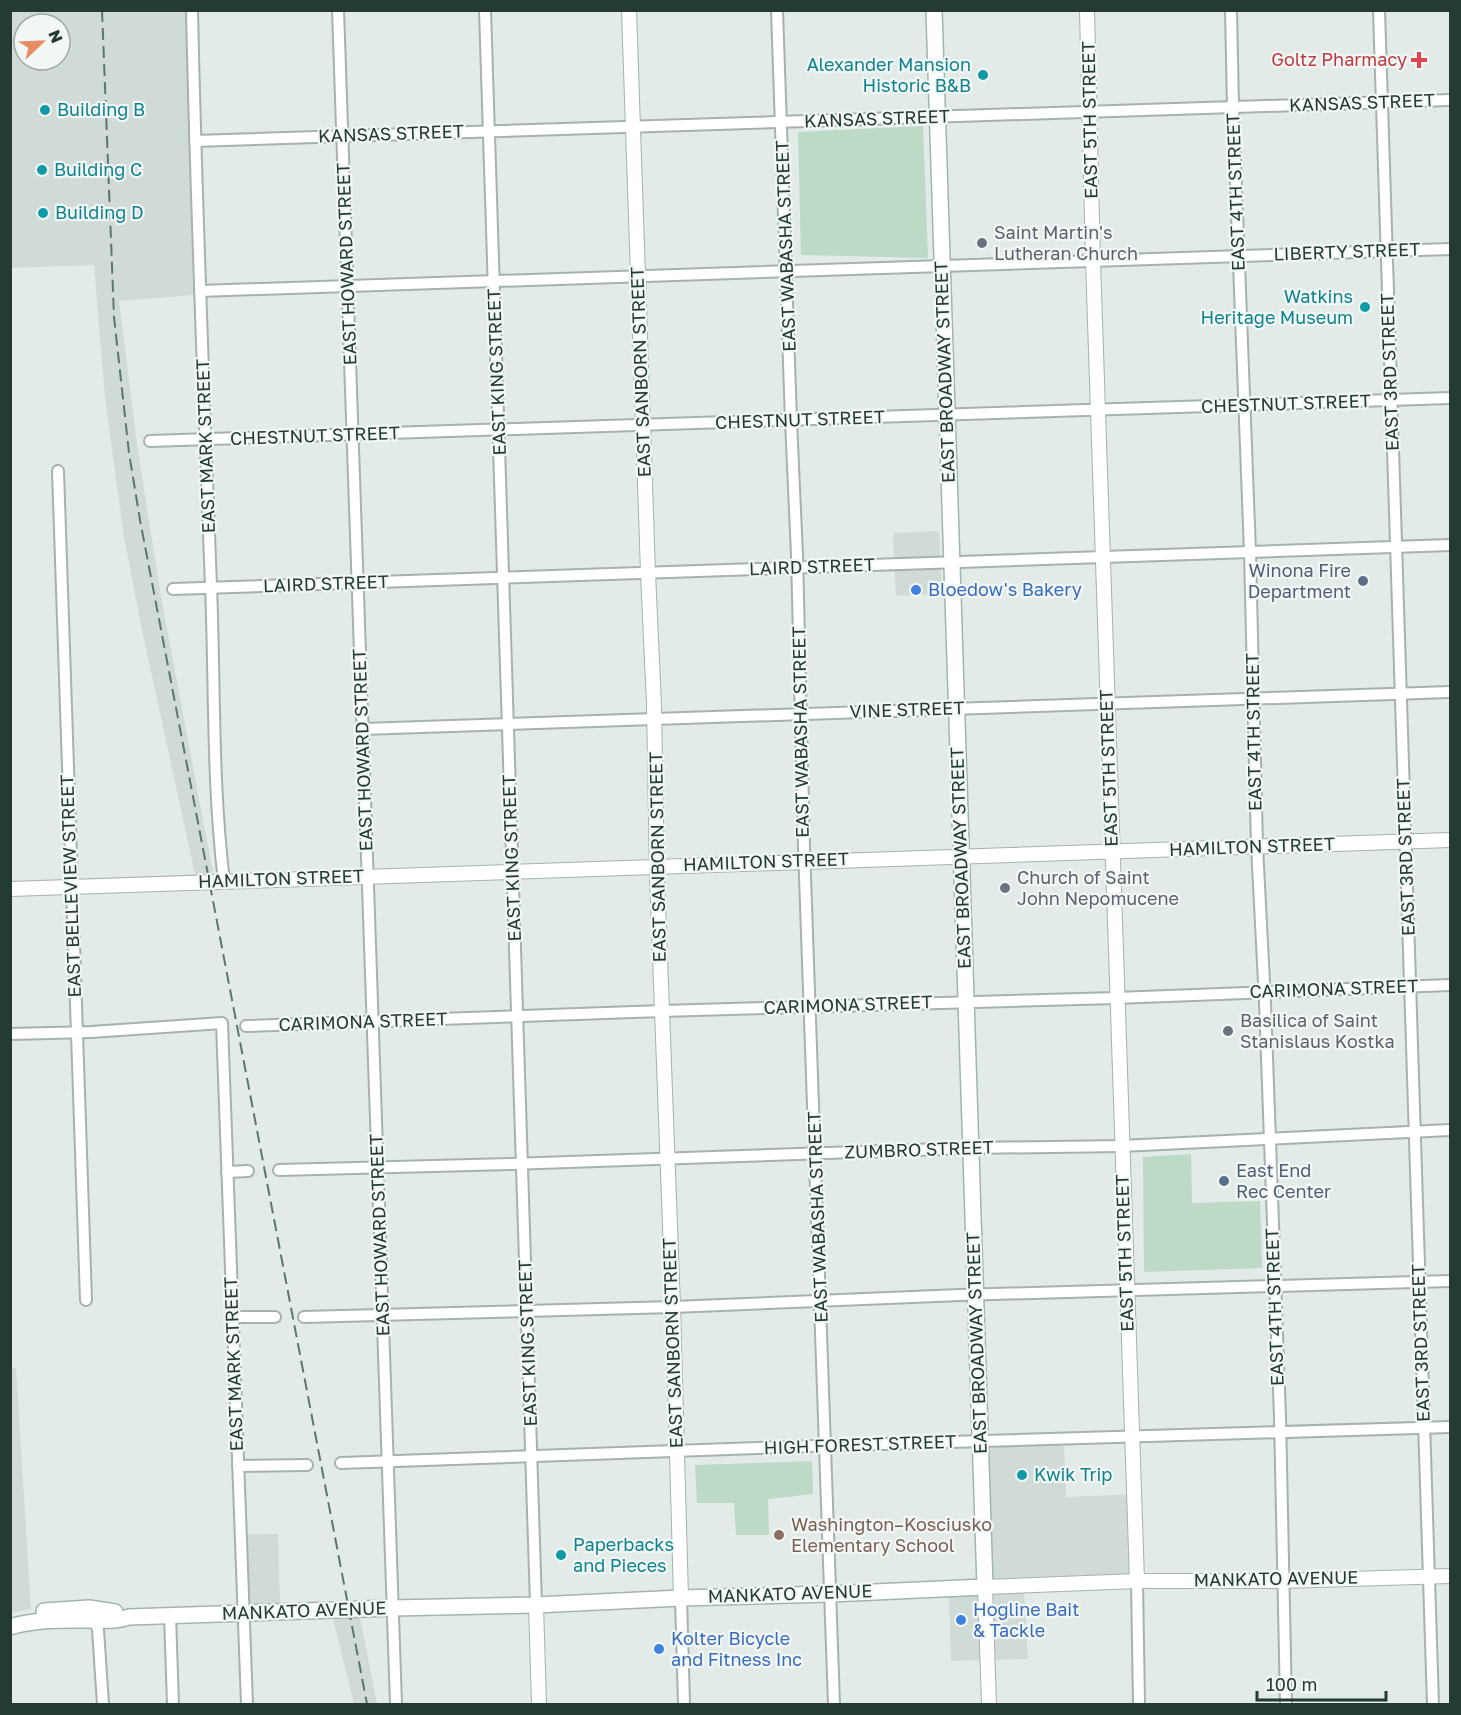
<svg xmlns="http://www.w3.org/2000/svg" width="1461" height="1715" viewBox="0 0 1461 1715" font-family="'Golos Text',sans-serif">
	<rect width="100%" height="100%" fill="#e2ebe7"/>
	<!-- built -->
	<g fill="#d0dad6" fill-rule="evenodd">
		<path d="M 10,11 L 187,11 L 193,295 L 119,301 L 137,444 L 160,591 L 213,873 L 195,874 L 142,630 L 124,537 L 105,398 L 94,265 L 11,268 ZM 24,24 L 60,24 L 60,60 L 24,60 Z"/>
		<polygon points="939,531 942,594 896,596 893,533"/>
		<polygon points="11,1368 16,1368 31,1609 11,1613"/>
		<polygon points="1064,1446 1066,1497 1138,1494 1141,1584 1024,1589 1028,1659 951,1661 949,1592 989,1591 985,1447"/>
		<polygon points="278,1534 280,1604 237,1605 234,1535"/>
		<polygon points="329,1602 357,1602 377,1704 354,1704"/>
	</g>
	<!-- green -->
	<g fill="#bcdac6">
		<polygon points="923,126 928,258 801,255 798,132"/>
		<polygon points="1191,1154 1192,1203 1260,1201 1262,1268 1144,1272 1143,1157"/>
		<polygon points="812,1461 813,1494 768,1499 769,1535 736,1535 734,1503 697,1503 695,1465"/>
	</g>
	<g fill="none" stroke-linecap="round" stroke-linejoin="round">
		<defs>
			<g id="minor">
				<path d="M 192,10 C 196,203 204,395 211,587 C 215,685 212,784 224,881"/>
				<polyline points="338,10 396,1704"/>
				<polyline points="485,10 536,1605"/>
				<polyline points="777,10 791,421 797,555 804,848 834,1704"/>
				<polyline points="1231,10 1233,107 1250,552 1257,846 1265,1002 1280,1417 1286,1704"/>
				<polyline points="1379,10 1433,1704"/>
				<polyline points="195,141 1450,100"/>
				<polyline points="200,291 1450,249"/>
				<polyline points="150,441 1450,398"/>
				<polyline points="58,471 86,1300"/>
				<polyline points="173,589 1450,545"/>
				<polyline points="363,729 1450,692"/>
				<polyline points="246,1026 662,1011 1116,998 1450,985"/>
				<polyline points="10,1034 91,1032 222,1023 247,1704"/>
				<polyline points="279,1170 511,1164 971,1148 1121,1146 1450,1130"/>
				<polyline points="227,1172 248,1171"/>
				<polyline points="233,1317 275,1317"/>
				<polyline points="304,1317 673,1307 960,1295 1450,1281"/>
				<polyline points="341,1463 814,1446 1450,1427"/>
				<polyline points="238,1466 307,1465"/>
				<polyline points="1137,1581 1139,1704"/>
				<polyline points="681,1598 684,1704"/>
				<polyline points="170,1616 173,1704"/>
				<polyline points="95,1620 98,1630 103,1704"/>
			</g>
			<g id="tertiary">
				<polyline points="629,10 648,573 654,705 657,876 673,1307 681,1598"/>
				<polyline points="1087,10 1093,261 1137,1581"/>
				<polyline points="10,889 1450,840"/>
				<polyline points="536,1605 539,1704"/>
				<polyline points="989,1704 985,1587 1137,1581 1283,1581 1450,1576"/>
			</g>
			<g id="secondary">
				<polyline points="44,1611 89,1608 115,1612"/>
				<path d="M 10,1627 C 36,1619 61,1620 87,1620 C 101,1620 115,1622 129,1617 L 392,1608 L 536,1605 L 681,1598 L 830,1594 L 985,1587 L 934,10"/>
			</g>
		</defs>
		<!-- minor casing -->
		<use href="#minor" stroke="#a5b2ae" stroke-width="14"/>
		<!-- tertiary casing -->
		<use href="#tertiary" stroke="#a5b2ae" stroke-width="16"/>
		<!-- secondary casing -->
		<use href="#secondary" stroke="#a1b5af" stroke-width="18"/>
		<!-- minor -->
		<use href="#minor" stroke="#fff" stroke-width="10"/>
		<!-- tertiary -->
		<use href="#tertiary" stroke="#fff" stroke-width="14"/>
		<!-- secondary -->
		<use href="#secondary" stroke="#fff" stroke-width="15"/>
		<!-- rail -->
		<polyline stroke="#5e7571" stroke-width="2" stroke-dasharray="12 6" stroke-linecap="butt" points="102,10 114,317 129,453 140,520 367,1704"/>
	</g>
	<!-- markers -->
	<path fill="#e0444e" stroke="#f2f7f5" stroke-width="2" d="M1416 51h6v6h6v6h-6v6h-6v-6h-6v-6h6z"/>
	<g fill="#0f9aa8" stroke="#f2f7f5" stroke-width="2">
		<circle cx="983" cy="75" r="6"/>
		<circle cx="45" cy="110" r="6"/>
		<circle cx="42" cy="170" r="6"/>
		<circle cx="43" cy="213" r="6"/>
		<circle cx="1365" cy="307" r="6"/>
		<circle cx="1022" cy="1475" r="6"/>
		<circle cx="561" cy="1555" r="6"/>
	</g>
	<g fill="#6b7280" stroke="#f2f7f5" stroke-width="2">
		<circle cx="982" cy="243" r="6"/>
		<circle cx="1005" cy="888" r="6"/>
		<circle cx="1228" cy="1031" r="6"/>
	</g>
	<g fill="#5c6f8a" stroke="#f2f7f5" stroke-width="2">
		<circle cx="1363" cy="581" r="6"/>
		<circle cx="1224" cy="1181" r="6"/>
	</g>
	<g fill="#3f7fe0" stroke="#f2f7f5" stroke-width="2">
		<circle cx="916" cy="590" r="6"/>
		<circle cx="961" cy="1620" r="6"/>
		<circle cx="659" cy="1649" r="6"/>
	</g>
	<circle fill="#8d6e63" stroke="#f2f7f5" stroke-width="2" cx="779" cy="1535" r="6"/>
	<g text-anchor="middle" stroke-width="4.5" stroke-linejoin="round" paint-order="stroke">
		<!-- health labels -->
		<g font-size="18" fill="#be3a42" stroke="#f2f7f5" text-anchor="end">
			<text x="1407" y="66">Goltz Pharmacy</text>
		</g>
		<!-- culture labels -->
		<g font-size="18" fill="#0d838f" stroke="#f2f7f5" text-anchor="start">
			<text x="971" y="71" text-anchor="end">Alexander Mansion<tspan x="971" dy="21">Historic B&amp;B</tspan></text>
			<text x="57" y="116">Building B</text>
			<text x="54" y="176">Building C</text>
			<text x="55" y="219">Building D</text>
			<text x="1353" y="303" text-anchor="end">Watkins<tspan x="1353" dy="21">Heritage Museum</tspan></text>
			<text x="1034" y="1481">Kwik Trip</text>
			<text x="573" y="1551">Paperbacks<tspan x="573" dy="21">and Pieces</tspan></text>
		</g>
		<!-- street labels -->
		<g font-size="18" fill="#233a35" stroke="#f2f7f5">
			<text transform="translate(1362 103) rotate(-2)" y="6">KANSAS STREET</text>
			<text transform="translate(877 119) rotate(-2)" y="6">KANSAS STREET</text>
			<text transform="translate(1090 120) rotate(-91)" y="6">EAST 5TH STREET</text>
			<text transform="translate(391 134) rotate(-2)" y="6">KANSAS STREET</text>
			<text transform="translate(1236 192) rotate(-92)" y="6">EAST 4TH STREET</text>
			<text transform="translate(786 246) rotate(-92)" y="6">EAST WABASHA STREET</text>
			<text transform="translate(1347 252) rotate(-2)" y="6">LIBERTY STREET</text>
			<text transform="translate(347 264) rotate(-92)" y="6">EAST HOWARD STREET</text>
			<text transform="translate(497 372) rotate(-92)" y="6">EAST KING STREET</text>
			<text transform="translate(641 372) rotate(-92)" y="6">EAST SANBORN STREET</text>
			<text transform="translate(945 372) rotate(-92)" y="6">EAST BROADWAY STREET</text>
			<text transform="translate(1390 372) rotate(-92)" y="6">EAST 3RD STREET</text>
			<text transform="translate(1286 404) rotate(-2)" y="6">CHESTNUT STREET</text>
			<text transform="translate(800 420) rotate(-2)" y="6">CHESTNUT STREET</text>
			<text transform="translate(315 436) rotate(-2)" y="6">CHESTNUT STREET</text>
			<text transform="translate(206 446) rotate(-92)" y="6">EAST MARK STREET</text>
			<text transform="translate(812 567) rotate(-2)" y="6">LAIRD STREET</text>
			<text transform="translate(326 584) rotate(-2)" y="6">LAIRD STREET</text>
			<text transform="translate(907 710) rotate(-2)" y="6">VINE STREET</text>
			<text transform="translate(801 732) rotate(-91)" y="6">EAST WABASHA STREET</text>
			<text transform="translate(1254 732) rotate(-91)" y="6">EAST 4TH STREET</text>
			<text transform="translate(363 750) rotate(-92)" y="6">EAST HOWARD STREET</text>
			<text transform="translate(1109 768) rotate(-92)" y="6">EAST 5TH STREET</text>
			<text transform="translate(1252 847) rotate(-2)" y="6">HAMILTON STREET</text>
			<text transform="translate(658 857) rotate(-91)" y="6">EAST SANBORN STREET</text>
			<text transform="translate(1406 857) rotate(-92)" y="6">EAST 3RD STREET</text>
			<text transform="translate(512 858) rotate(-92)" y="6">EAST KING STREET</text>
			<text transform="translate(961 858) rotate(-92)" y="6">EAST BROADWAY STREET</text>
			<text transform="translate(766 862) rotate(-2)" y="6">HAMILTON STREET</text>
			<text transform="translate(281 879) rotate(-2)" y="6">HAMILTON STREET</text>
			<text transform="translate(71 886) rotate(-92)" y="6">EAST BELLEVIEW STREET</text>
			<text transform="translate(1334 989) rotate(-2)" y="6">CARIMONA STREET</text>
			<text transform="translate(848 1005) rotate(-2)" y="6">CARIMONA STREET</text>
			<text transform="translate(363 1022) rotate(-2)" y="6">CARIMONA STREET</text>
			<text transform="translate(919 1150) rotate(-2)" y="6">ZUMBRO STREET</text>
			<text transform="translate(818 1217) rotate(-92)" y="6">EAST WABASHA STREET</text>
			<text transform="translate(380 1235) rotate(-92)" y="6">EAST HOWARD STREET</text>
			<text transform="translate(1125 1253) rotate(-92)" y="6">EAST 5TH STREET</text>
			<text transform="translate(1275 1307) rotate(-92)" y="6">EAST 4TH STREET</text>
			<text transform="translate(528 1343) rotate(-92)" y="6">EAST KING STREET</text>
			<text transform="translate(673 1343) rotate(-92)" y="6">EAST SANBORN STREET</text>
			<text transform="translate(977 1343) rotate(-92)" y="6">EAST BROADWAY STREET</text>
			<text transform="translate(1421 1343) rotate(-92)" y="6">EAST 3RD STREET</text>
			<text transform="translate(234 1364) rotate(-92)" y="6">EAST MARK STREET</text>
			<text transform="translate(860 1445) rotate(-2)" y="6">HIGH FOREST STREET</text>
			<text transform="translate(1276 1579) rotate(-1)" y="6">MANKATO AVENUE</text>
			<text transform="translate(790 1594) rotate(-2)" y="6">MANKATO AVENUE</text>
			<text transform="translate(304 1611) rotate(-2)" y="6">MANKATO AVENUE</text>
		</g>
		<!-- worship labels -->
		<g font-size="18" fill="#5b616d" stroke="#f2f7f5" text-anchor="start">
			<text x="994" y="239">Saint Martin's<tspan x="994" dy="21">Lutheran Church</tspan></text>
			<text x="1017" y="884">Church of Saint<tspan x="1017" dy="21">John Nepomucene</tspan></text>
			<text x="1240" y="1027">Basilica of Saint<tspan x="1240" dy="21">Stanislaus Kostka</tspan></text>
		</g>
		<!-- service labels -->
		<g font-size="18" fill="#4e5e75" stroke="#f2f7f5" text-anchor="end">
			<text x="1351" y="577">Winona Fire<tspan x="1351" dy="21">Department</tspan></text>
			<text x="1236" y="1177" text-anchor="start">East End<tspan x="1236" dy="21">Rec Center</tspan></text>
		</g>
		<!-- shop labels -->
		<g font-size="18" fill="#366cbe" stroke="#f2f7f5" text-anchor="start">
			<text x="928" y="596">Bloedow's Bakery</text>
			<text x="973" y="1616">Hogline Bait<tspan x="973" dy="21">&amp; Tackle</tspan></text>
			<text x="671" y="1645">Kolter Bicycle<tspan x="671" dy="21">and Fitness Inc</tspan></text>
		</g>
		<!-- education labels -->
		<g font-size="18" fill="#785e54" stroke="#f2f7f5" text-anchor="start">
			<text x="791" y="1531">Washington–Kosciusko<tspan x="791" dy="21">Elementary School</tspan></text>
		</g>
	</g>
	<!-- border -->
	<rect width="1461" height="1715" fill="none" stroke="#233a35" stroke-width="24"/>
	<!-- north arrow -->
	<g transform="translate(42 42) rotate(67)"><circle r="28" fill="#f2f7f5" stroke="#9faba8" stroke-width="1.5"/>
	<path d="M0-4.5L10 22L0 15L-10 22Z" fill="#e68d64"/>
	<text y="-9" font-size="16" font-weight="bold" text-anchor="middle" fill="#233a35">N</text>
	</g>
	<!-- scale -->
	<path d="M1257 1691v9h129v-9" fill="none" stroke="#233a35" stroke-width="3"/>
	<text x="1266" y="1691" font-size="18" fill="#233a35" stroke="#f2f7f5" stroke-width="4.5" paint-order="stroke">100 m</text>
</svg>
